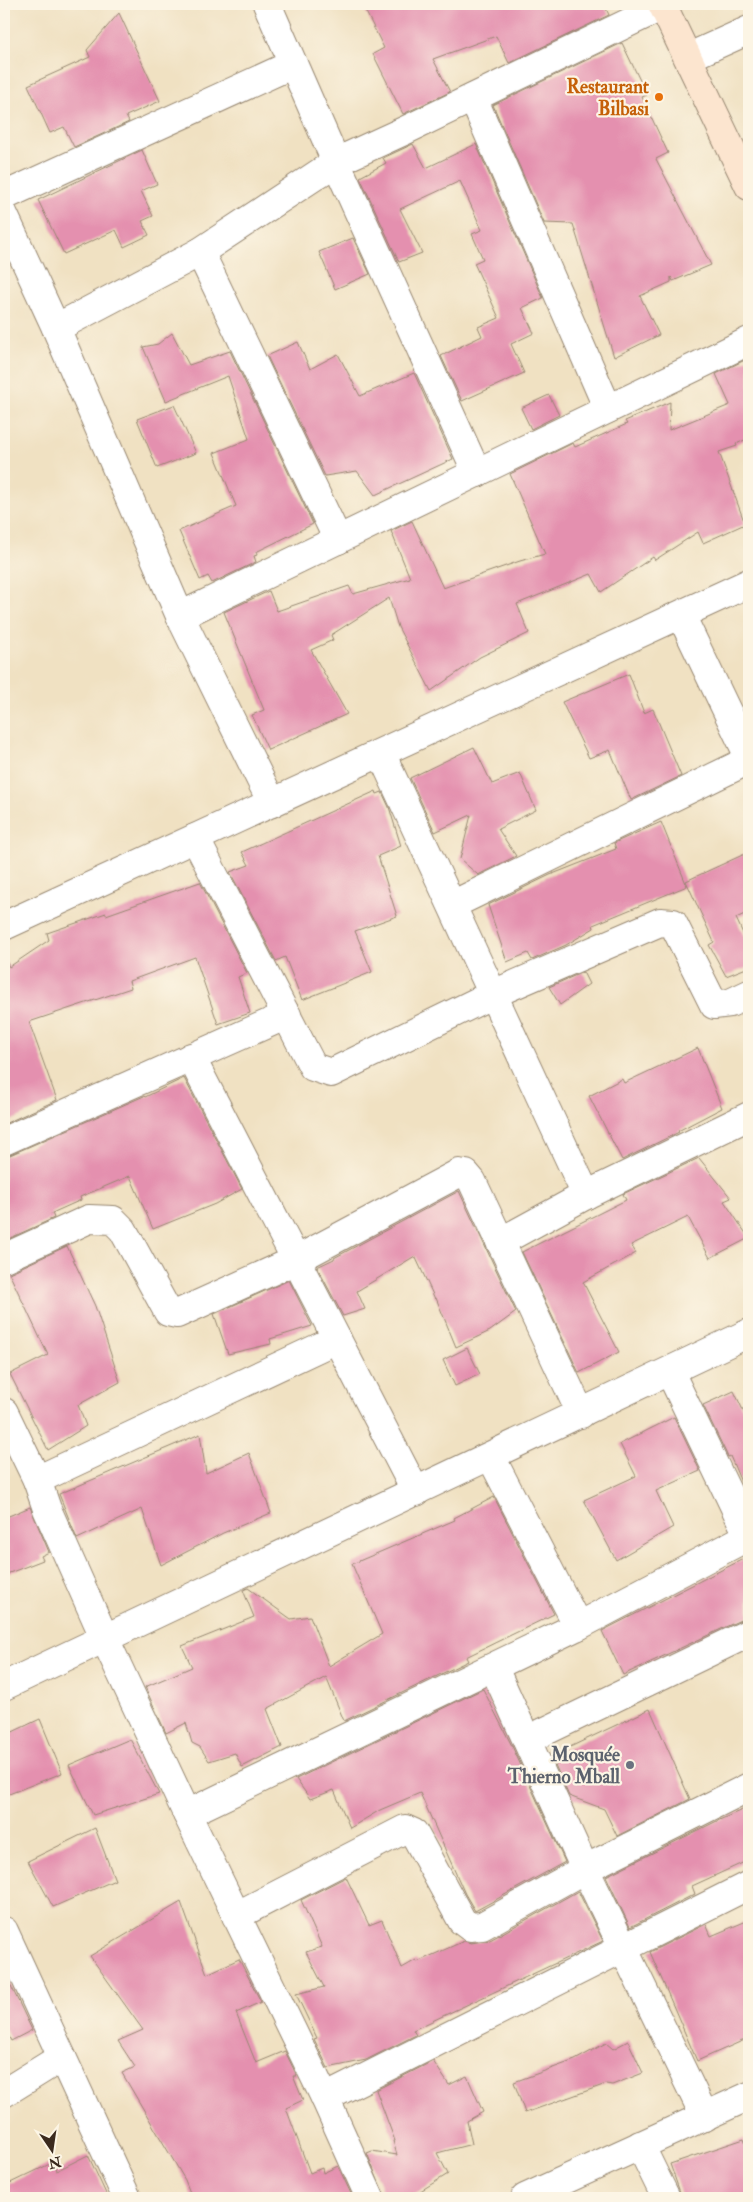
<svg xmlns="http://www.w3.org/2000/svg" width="753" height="2202" viewBox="0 0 753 2202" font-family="'IM FELL Double Pica',serif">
	<rect width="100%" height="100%" fill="#fcf5e5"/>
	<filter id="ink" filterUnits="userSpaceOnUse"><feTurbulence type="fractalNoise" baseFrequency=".02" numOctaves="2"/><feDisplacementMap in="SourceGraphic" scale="10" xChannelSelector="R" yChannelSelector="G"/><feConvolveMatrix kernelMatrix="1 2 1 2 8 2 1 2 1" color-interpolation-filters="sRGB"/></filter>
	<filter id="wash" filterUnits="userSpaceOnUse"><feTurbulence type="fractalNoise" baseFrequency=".0096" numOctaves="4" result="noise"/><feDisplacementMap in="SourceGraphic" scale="20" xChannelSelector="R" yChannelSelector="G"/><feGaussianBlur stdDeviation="1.12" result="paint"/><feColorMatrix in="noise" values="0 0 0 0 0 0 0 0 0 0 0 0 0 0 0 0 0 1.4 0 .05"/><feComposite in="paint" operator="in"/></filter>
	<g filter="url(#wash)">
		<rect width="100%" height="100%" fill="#f0e1c2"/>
		<g id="blocks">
			<!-- building -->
			<g fill="#e490af">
				<polygon points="362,4 604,4 609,15 509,63 496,36 433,59 450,92 403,114 373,54 384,48"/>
				<polygon points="119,13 160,101 126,116 129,122 74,147 64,127 50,133 28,85 90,57 87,50"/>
				<polygon points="622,43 647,95 642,97 668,153 656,159 711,265 673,281 671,277 671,282 640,296 659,335 614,357 573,224 544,223 493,105"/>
				<polygon points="413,144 426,168 476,144 543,298 522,308 534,333 511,344 524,373 462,401 441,356 482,336 478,327 499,318 474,263 483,259 472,234 482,230 460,181 400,209 422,253 399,262 360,177 386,163 383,158"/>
				<polygon points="142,150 157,184 141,191 153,216 142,221 149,235 124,247 116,230 64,254 38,200"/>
				<polygon points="353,238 370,274 335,289 319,252"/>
				<polygon points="172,333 189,365 230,351 313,524 256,552 257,555 254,556 256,562 212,583 208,576 200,580 179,531 236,506 214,453 249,439 228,376 166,401 143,347 158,344"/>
				<polygon points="298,342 310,369 338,354 360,396 414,373 453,459 375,495 357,471 325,476 267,356"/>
				<polygon points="749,358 749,445 747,439 736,444 737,446 719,452 745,524 703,543 698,532 655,560 653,557 601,592 591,574 517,604 529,633 480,657 431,691 398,627 389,598 331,635 333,640 311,650 347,714 268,750 252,715 264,710 224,612 269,591 277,611 349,586 353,594 410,578 391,531 412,521 443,588 520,561 545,554 510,474 573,443 575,447 627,424 625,421 670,402 669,430 730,405 716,374"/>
				<polygon points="549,395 559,415 531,429 521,408"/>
				<polygon points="174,405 196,453 157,468 137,419"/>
				<polygon points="629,674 644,713 653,709 681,776 631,800 610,750 589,758 562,702"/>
				<polygon points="474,747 492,784 520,773 536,810 498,829 516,856 478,875 460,859 471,815 435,832 410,778"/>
				<polygon points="376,791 377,794 382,792 389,807 401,846 378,856 397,916 355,931 372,972 302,1000 285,957 276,961 230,872 249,865 242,852"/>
				<polygon points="661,822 687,886 593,925 594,928 566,945 532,960 528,953 507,962 488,905 550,875 616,849 614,843"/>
				<polygon points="749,852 749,912 736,918 749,947 749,967 726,976 709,945 714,942 686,881"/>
				<polygon points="200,882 247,973 238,977 250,1013 218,1024 195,957 129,981 131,988 29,1022 57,1100 4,1124 4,963 7,963 9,967 49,940 47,933 106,913 106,915"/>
				<polygon points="583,972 589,984 560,1005 549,987"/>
				<polygon points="698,1048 722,1108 678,1131 679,1132 622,1160 589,1096 622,1079 624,1083"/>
				<polygon points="184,1078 242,1189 215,1204 153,1229 130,1176 80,1197 81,1200 52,1213 54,1218 4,1241 4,1156 10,1155 144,1096 145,1097"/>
				<polygon points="699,1158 731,1198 724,1201 749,1238 710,1258 688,1217 631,1245 636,1253 583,1282 619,1352 579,1373 522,1252 626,1200 623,1194"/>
				<polygon points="459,1191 516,1312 490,1331 456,1347 436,1298 435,1299 415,1256 357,1291 365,1309 343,1316 317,1267 334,1259 334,1258"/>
				<polygon points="67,1246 95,1306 120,1382 78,1405 86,1426 48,1450 10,1374 48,1355 9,1273"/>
				<polygon points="289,1280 312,1326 270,1339 271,1344 228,1354 214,1314"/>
				<polygon points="467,1348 480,1374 455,1386 443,1360"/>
				<polygon points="734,1391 749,1423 749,1501 730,1456 728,1457 703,1405"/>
				<polygon points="674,1417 700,1471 656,1491 673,1527 616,1560 584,1500 636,1476 620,1444"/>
				<polygon points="200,1434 206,1473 249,1453 271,1513 223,1533 161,1565 142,1509 77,1539 59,1494"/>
				<polygon points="494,1497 554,1614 466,1657 468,1661 344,1721 326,1677 267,1709 282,1747 242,1767 235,1753 209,1761 200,1747 192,1743 186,1723 166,1733 145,1687 192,1667 182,1646 254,1617 243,1590 248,1588 291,1619 310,1616 329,1666 382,1634 352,1564 455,1520 454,1518"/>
				<polygon points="30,1507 49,1552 41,1556 43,1560 4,1575 4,1518"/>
				<polygon points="749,1556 749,1616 623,1675 602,1631"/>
				<polygon points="483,1689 512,1746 565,1862 475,1911 465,1894 420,1793 380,1810 350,1828 334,1790 310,1799 296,1779"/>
				<polygon points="650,1709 690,1799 617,1836 604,1809 569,1796 551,1756"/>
				<polygon points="40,1719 62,1773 4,1796 4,1736"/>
				<polygon points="130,1739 159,1794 93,1815 69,1765"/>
				<polygon points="749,1807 749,1860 692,1886 695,1894 630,1927 606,1876 717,1821"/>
				<polygon points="95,1828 115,1880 53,1907 28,1861"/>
				<polygon points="346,1877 369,1925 382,1920 402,1968 416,1960 417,1962 464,1941 471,1943 490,1940 578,1891 603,1941 413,2030 416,2035 366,2060 328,2068 314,2039 317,2038 296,1994 324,1987 306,1952 322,1947 301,1900"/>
				<polygon points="181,1902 207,1974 239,1959 261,2002 236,2013 256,2063 285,2051 297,2076 293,2076 303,2100 286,2108 310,2173 322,2168 323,2173 338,2166 353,2198 192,2198 185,2180 122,2073 135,2067 118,2041 143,2030 90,1956"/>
				<polygon points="749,1920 749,2038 697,2061 650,1952 706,1924 711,1936"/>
				<polygon points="4,1971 32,2030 11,2041 4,2027"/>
				<polygon points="628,2041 643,2073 612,2085 606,2084 525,2113 514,2082 575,2060 606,2043 613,2049"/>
				<polygon points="433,2061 449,2085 467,2076 483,2112 467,2121 472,2144 437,2153 448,2174 409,2198 385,2198 367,2153 372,2151 397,2155 393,2141 395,2141 376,2090"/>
				<polygon points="744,2139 749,2154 749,2198 682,2198 670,2164"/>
				<polygon points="88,2155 108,2198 4,2198 4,2186 54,2162 56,2171"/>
			</g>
		</g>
	</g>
	<g filter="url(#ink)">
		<use href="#blocks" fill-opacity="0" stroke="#968670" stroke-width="1"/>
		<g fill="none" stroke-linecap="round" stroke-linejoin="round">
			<defs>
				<g id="street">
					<polyline points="267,4 336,162 477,473"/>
					<polyline points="689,57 749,30"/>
					<polyline points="473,98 608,409"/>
					<polyline points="4,196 293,64"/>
					<polyline points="4,215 56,328 180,616 272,803"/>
					<polyline points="200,252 338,540"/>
					<polyline points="56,328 200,252 336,162 406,130 663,6"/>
					<polyline points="681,615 749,757"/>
					<polyline points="180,616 749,341"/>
					<polyline points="381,753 586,1195"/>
					<polyline points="195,838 313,1067 331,1073 493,994 660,922 673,923 714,1005 730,1003 749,994"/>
					<polyline points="452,905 749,760"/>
					<polyline points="4,926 749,583"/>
					<polyline points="191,1057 416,1492"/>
					<polyline points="4,1141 287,1015"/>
					<polyline points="500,1242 586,1195 749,1116"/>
					<polyline points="4,1258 89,1219 113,1220 123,1230 168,1312 177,1314 296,1260 459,1173 466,1174 472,1181 581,1414"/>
					<polyline points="670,1372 749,1537"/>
					<polyline points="4,1412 37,1480 47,1509 105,1639 187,1814 325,2098 370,2198"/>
					<polyline points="491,1457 578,1626"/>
					<polyline points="37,1480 337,1339"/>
					<polyline points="494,1668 585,1869 705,2117"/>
					<polyline points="4,1686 749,1333"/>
					<polyline points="527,1740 749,1633"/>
					<polyline points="187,1814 578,1626 749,1536"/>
					<polyline points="236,1916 405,1829 414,1833 462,1921 470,1927 482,1926 585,1869 749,1787"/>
					<polyline points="4,1931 127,2198"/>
					<polyline points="4,2093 62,2057"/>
					<polyline points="325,2098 749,1885"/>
					<polyline points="640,2145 666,2198"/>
					<polyline points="525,2198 749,2096"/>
				</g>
				<polyline id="secondary" points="662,4 749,186"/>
			</defs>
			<!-- street casing -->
			<use href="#street" stroke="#968670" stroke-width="30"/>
			<!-- secondary casing -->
			<use href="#secondary" stroke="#968670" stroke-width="30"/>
			<!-- street -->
			<use href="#street" stroke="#fff" stroke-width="28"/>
			<!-- secondary -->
			<use href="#secondary" stroke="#fce5cf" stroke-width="28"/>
		</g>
	</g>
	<!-- markers -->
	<circle fill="#e8710a" stroke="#fcf5e5" stroke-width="2" cx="659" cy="97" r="5"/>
	<circle fill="#6b7280" stroke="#fcf5e5" stroke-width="2" cx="630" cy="1765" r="5"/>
	<g text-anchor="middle" stroke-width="4.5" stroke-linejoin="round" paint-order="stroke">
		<!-- food labels -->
		<g font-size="19" font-weight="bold" fill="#c56008" stroke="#fcf5e5" text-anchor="end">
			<text x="649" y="93">Restaurant<tspan x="649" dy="22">Bilbasi</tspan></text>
		</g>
		<!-- worship labels -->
		<g font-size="19" font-weight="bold" fill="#5b616d" stroke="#fcf5e5" text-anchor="end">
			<text x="620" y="1761">Mosquée<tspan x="620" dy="22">Thierno Mball</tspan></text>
		</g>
	</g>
	<!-- margin -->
	<rect width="753" height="2202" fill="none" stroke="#fcf5e5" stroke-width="20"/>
	<!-- north arrow -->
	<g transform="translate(52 2150) rotate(167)" stroke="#fcf5e5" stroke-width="4" paint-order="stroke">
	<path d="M0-4L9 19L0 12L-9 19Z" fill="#3b2a1e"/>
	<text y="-8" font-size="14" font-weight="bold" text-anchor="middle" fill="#3b2a1e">N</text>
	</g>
</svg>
